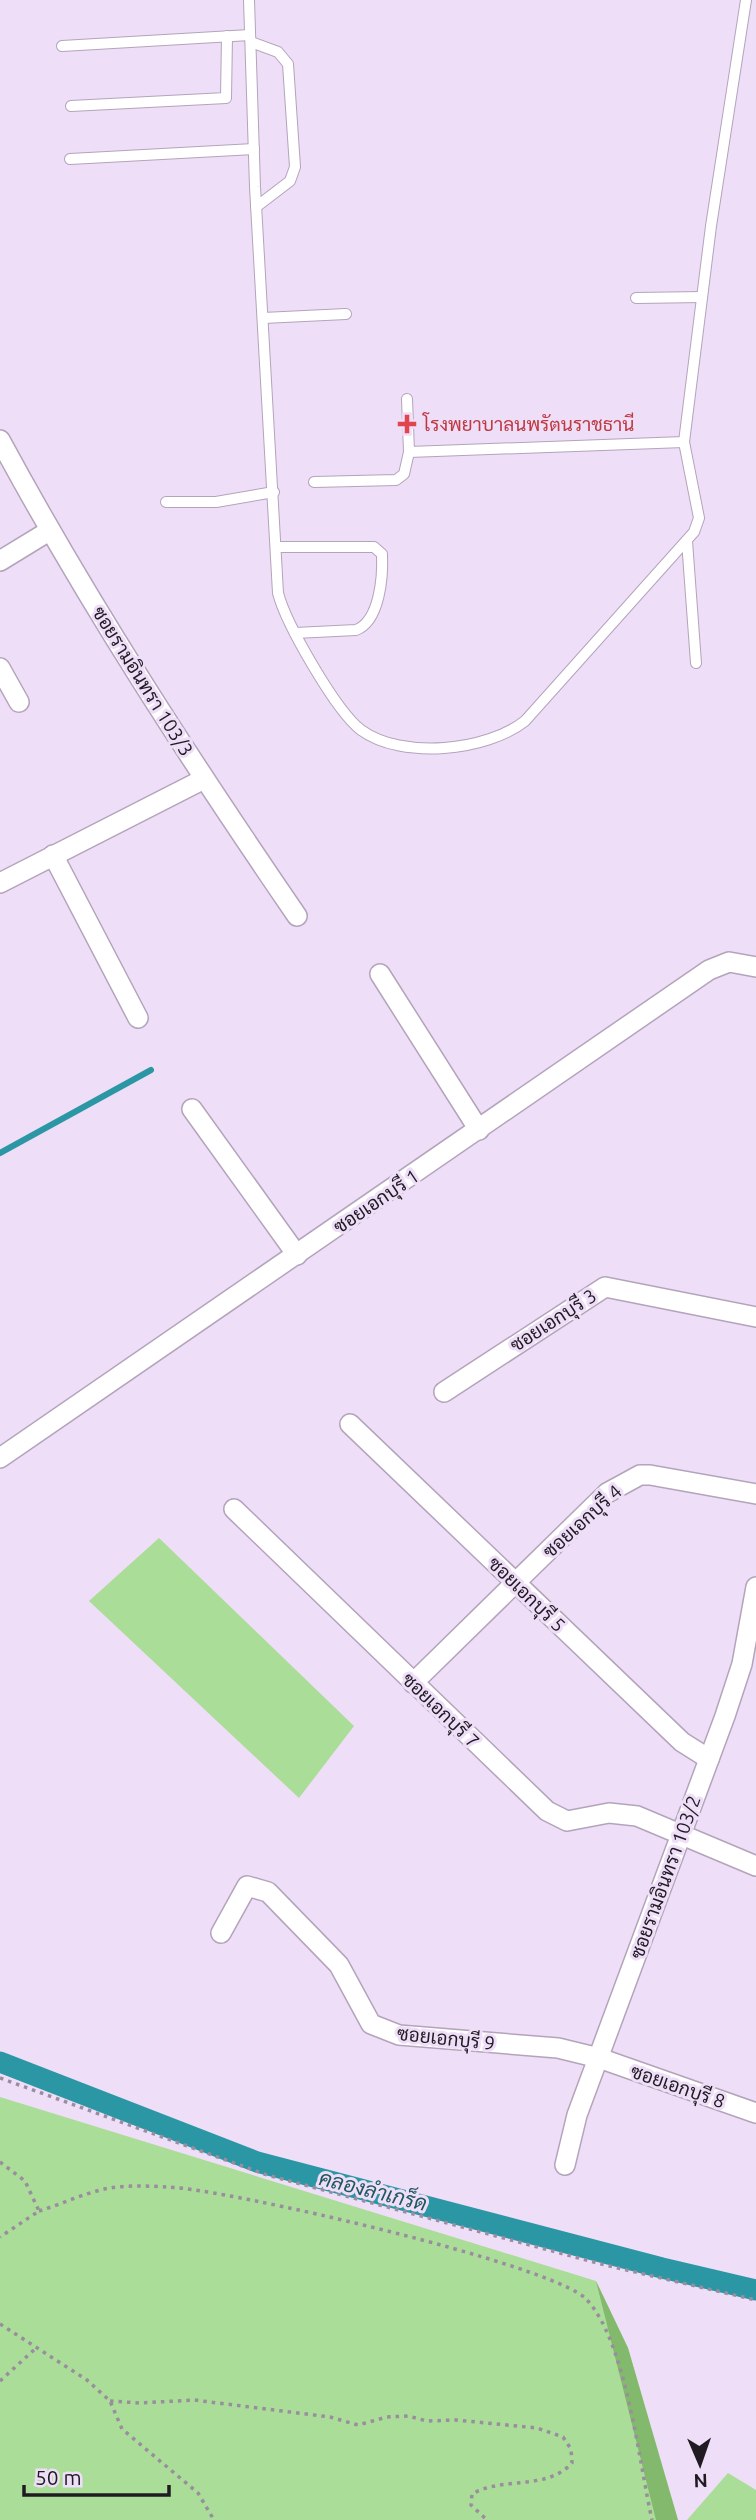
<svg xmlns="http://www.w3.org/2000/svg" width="756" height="2520" viewBox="0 0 756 2520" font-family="Ubuntu,Sarabun,sans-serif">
	<rect width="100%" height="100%" fill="#efdef7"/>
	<!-- green -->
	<g fill="#aadd97">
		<polygon points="159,1538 354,1726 299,1798 89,1601"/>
		<polygon points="0,2097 596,2281 628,2348 678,2520 0,2520"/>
		<polygon points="728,2473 756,2490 756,2520 687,2520"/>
	</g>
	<!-- forest -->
	<polygon fill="#82b96d" points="596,2281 628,2348 678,2520 656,2520"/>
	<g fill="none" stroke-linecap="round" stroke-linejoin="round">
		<!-- stream -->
		<polyline stroke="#2b97a5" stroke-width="6" points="0,1153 151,1070"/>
		<!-- canal -->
		<polyline stroke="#2b97a5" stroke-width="21" points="0,2062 257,2162 662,2268 756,2290"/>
		<defs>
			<g id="lane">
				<path d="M 249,0 L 255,187 L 278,593 C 286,624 336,711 361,730 C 402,760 487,751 525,721 L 694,532 L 699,518 L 684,442"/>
				<polyline points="251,42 278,52 288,64 295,167 290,181 256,207"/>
				<polyline points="62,46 250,35"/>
				<polyline points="71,106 226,98 227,36"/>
				<polyline points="70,159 254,149"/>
				<polyline points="636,298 702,297"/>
				<polyline points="263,318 346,314"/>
				<polyline points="407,399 409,452 684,442 711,226 746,0"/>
				<polyline points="314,482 396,480 404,474 409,452"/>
				<polyline points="166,502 216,502 274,492"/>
				<polyline points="687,541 696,663"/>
				<path d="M 277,547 L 374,547 L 382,554 C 383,576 380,621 356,630 L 295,633"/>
			</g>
			<g id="street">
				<path d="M 0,440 C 89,605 191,761 297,916"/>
				<polyline points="0,561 49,531"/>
				<polyline points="0,668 19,702"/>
				<polyline points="53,855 138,1018"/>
				<polyline points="0,883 204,779"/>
				<polyline points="380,974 479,1130"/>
				<polyline points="192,1109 297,1255"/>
				<polyline points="444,1392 605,1287 756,1317"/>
				<polyline points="350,1424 682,1742 709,1759"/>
				<polyline points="0,1458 709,970 729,962 756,967"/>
				<polyline points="234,1509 547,1811 567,1821 609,1813 637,1816 756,1866"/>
				<polyline points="413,1683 607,1493 640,1475 650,1475 756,1494"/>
				<polyline points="221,1933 247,1886 268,1892 339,1965 371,2024 399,2035 558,2048 599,2058 756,2113"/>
				<polyline points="565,2165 577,2115 725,1716 742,1664 756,1587"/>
			</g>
		</defs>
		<!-- lane casing -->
		<use href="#lane" stroke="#b3a4bb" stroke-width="12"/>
		<!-- street casing -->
		<use href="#street" stroke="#b3a4bb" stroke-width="22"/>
		<!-- path -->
		<g stroke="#998d9e" stroke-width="3.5" stroke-dasharray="3.5 5" stroke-linecap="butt">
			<polyline points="0,2078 267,2175 605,2265 756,2300"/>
			<polyline points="0,2162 25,2181 39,2211 0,2237"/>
			<path d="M 39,2211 C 62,2204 86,2192 110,2188 C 128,2185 150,2186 168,2187 C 226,2189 552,2264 586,2299 C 626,2340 639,2462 652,2520"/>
			<polyline points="0,2324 87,2380 110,2401 122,2429 198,2493 214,2520"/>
			<polyline points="0,2381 35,2349"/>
			<path d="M 110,2401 L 140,2403 L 194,2400 L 330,2417 L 358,2425 L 387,2417 L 408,2416 L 427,2421 L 456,2420 L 537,2428 L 563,2437 L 571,2449 L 572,2463 C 546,2491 504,2476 472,2494 L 471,2505 L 487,2520"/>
		</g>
		<!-- lane -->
		<use href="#lane" stroke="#fff" stroke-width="10"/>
		<!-- street -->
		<use href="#street" stroke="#fff" stroke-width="19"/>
	</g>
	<!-- markers -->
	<path fill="#e0444e" stroke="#efdef7" stroke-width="2.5" d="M403.5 413.5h7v7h7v7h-7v7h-7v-7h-7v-7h7z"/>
	<g text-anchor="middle" stroke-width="6" stroke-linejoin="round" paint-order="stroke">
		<!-- health labels -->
		<g font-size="19" fill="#be3a42" stroke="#efdef7" text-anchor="start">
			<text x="423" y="431">โรงพยาบาลนพรัตนราชธานี</text>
		</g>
		<!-- street labels -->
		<g font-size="19" fill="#201b23" stroke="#efdef7">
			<text transform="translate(143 681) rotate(58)" y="7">ซอยรามอินทรา 103/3</text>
			<text transform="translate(376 1201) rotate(-34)" y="7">ซอยเอกบุรี 1</text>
			<text transform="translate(553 1320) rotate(-33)" y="7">ซอยเอกบุรี 3</text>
			<text transform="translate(582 1521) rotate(-42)" y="7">ซอยเอกบุรี 4</text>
			<text transform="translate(527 1594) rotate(44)" y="7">ซอยเอกบุรี 5</text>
			<text transform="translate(441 1710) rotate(44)" y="7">ซอยเอกบุรี 7</text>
			<text transform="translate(665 1877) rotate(-70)" y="7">ซอยรามอินทรา 103/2</text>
			<text transform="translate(446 2038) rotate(6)" y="7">ซอยเอกบุรี 9</text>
			<text transform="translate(678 2086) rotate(19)" y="7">ซอยเอกบุรี 8</text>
		</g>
		<!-- water labels -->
		<g font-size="21" font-style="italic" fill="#1e575f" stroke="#efdef7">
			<text transform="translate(373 2191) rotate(14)" y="7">คลองลำเกร็ด</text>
		</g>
	</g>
	<!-- north arrow -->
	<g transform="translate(700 2464) rotate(178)" stroke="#efdef7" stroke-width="5" paint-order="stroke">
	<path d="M0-5L12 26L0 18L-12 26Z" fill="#201b23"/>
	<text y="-10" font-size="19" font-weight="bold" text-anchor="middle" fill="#201b23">N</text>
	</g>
	<!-- scale -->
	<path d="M24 2485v10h145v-10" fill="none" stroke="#201b23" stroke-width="3.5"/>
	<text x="35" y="2485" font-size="21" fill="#201b23" stroke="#efdef7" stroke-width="5" paint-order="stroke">50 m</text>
</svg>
